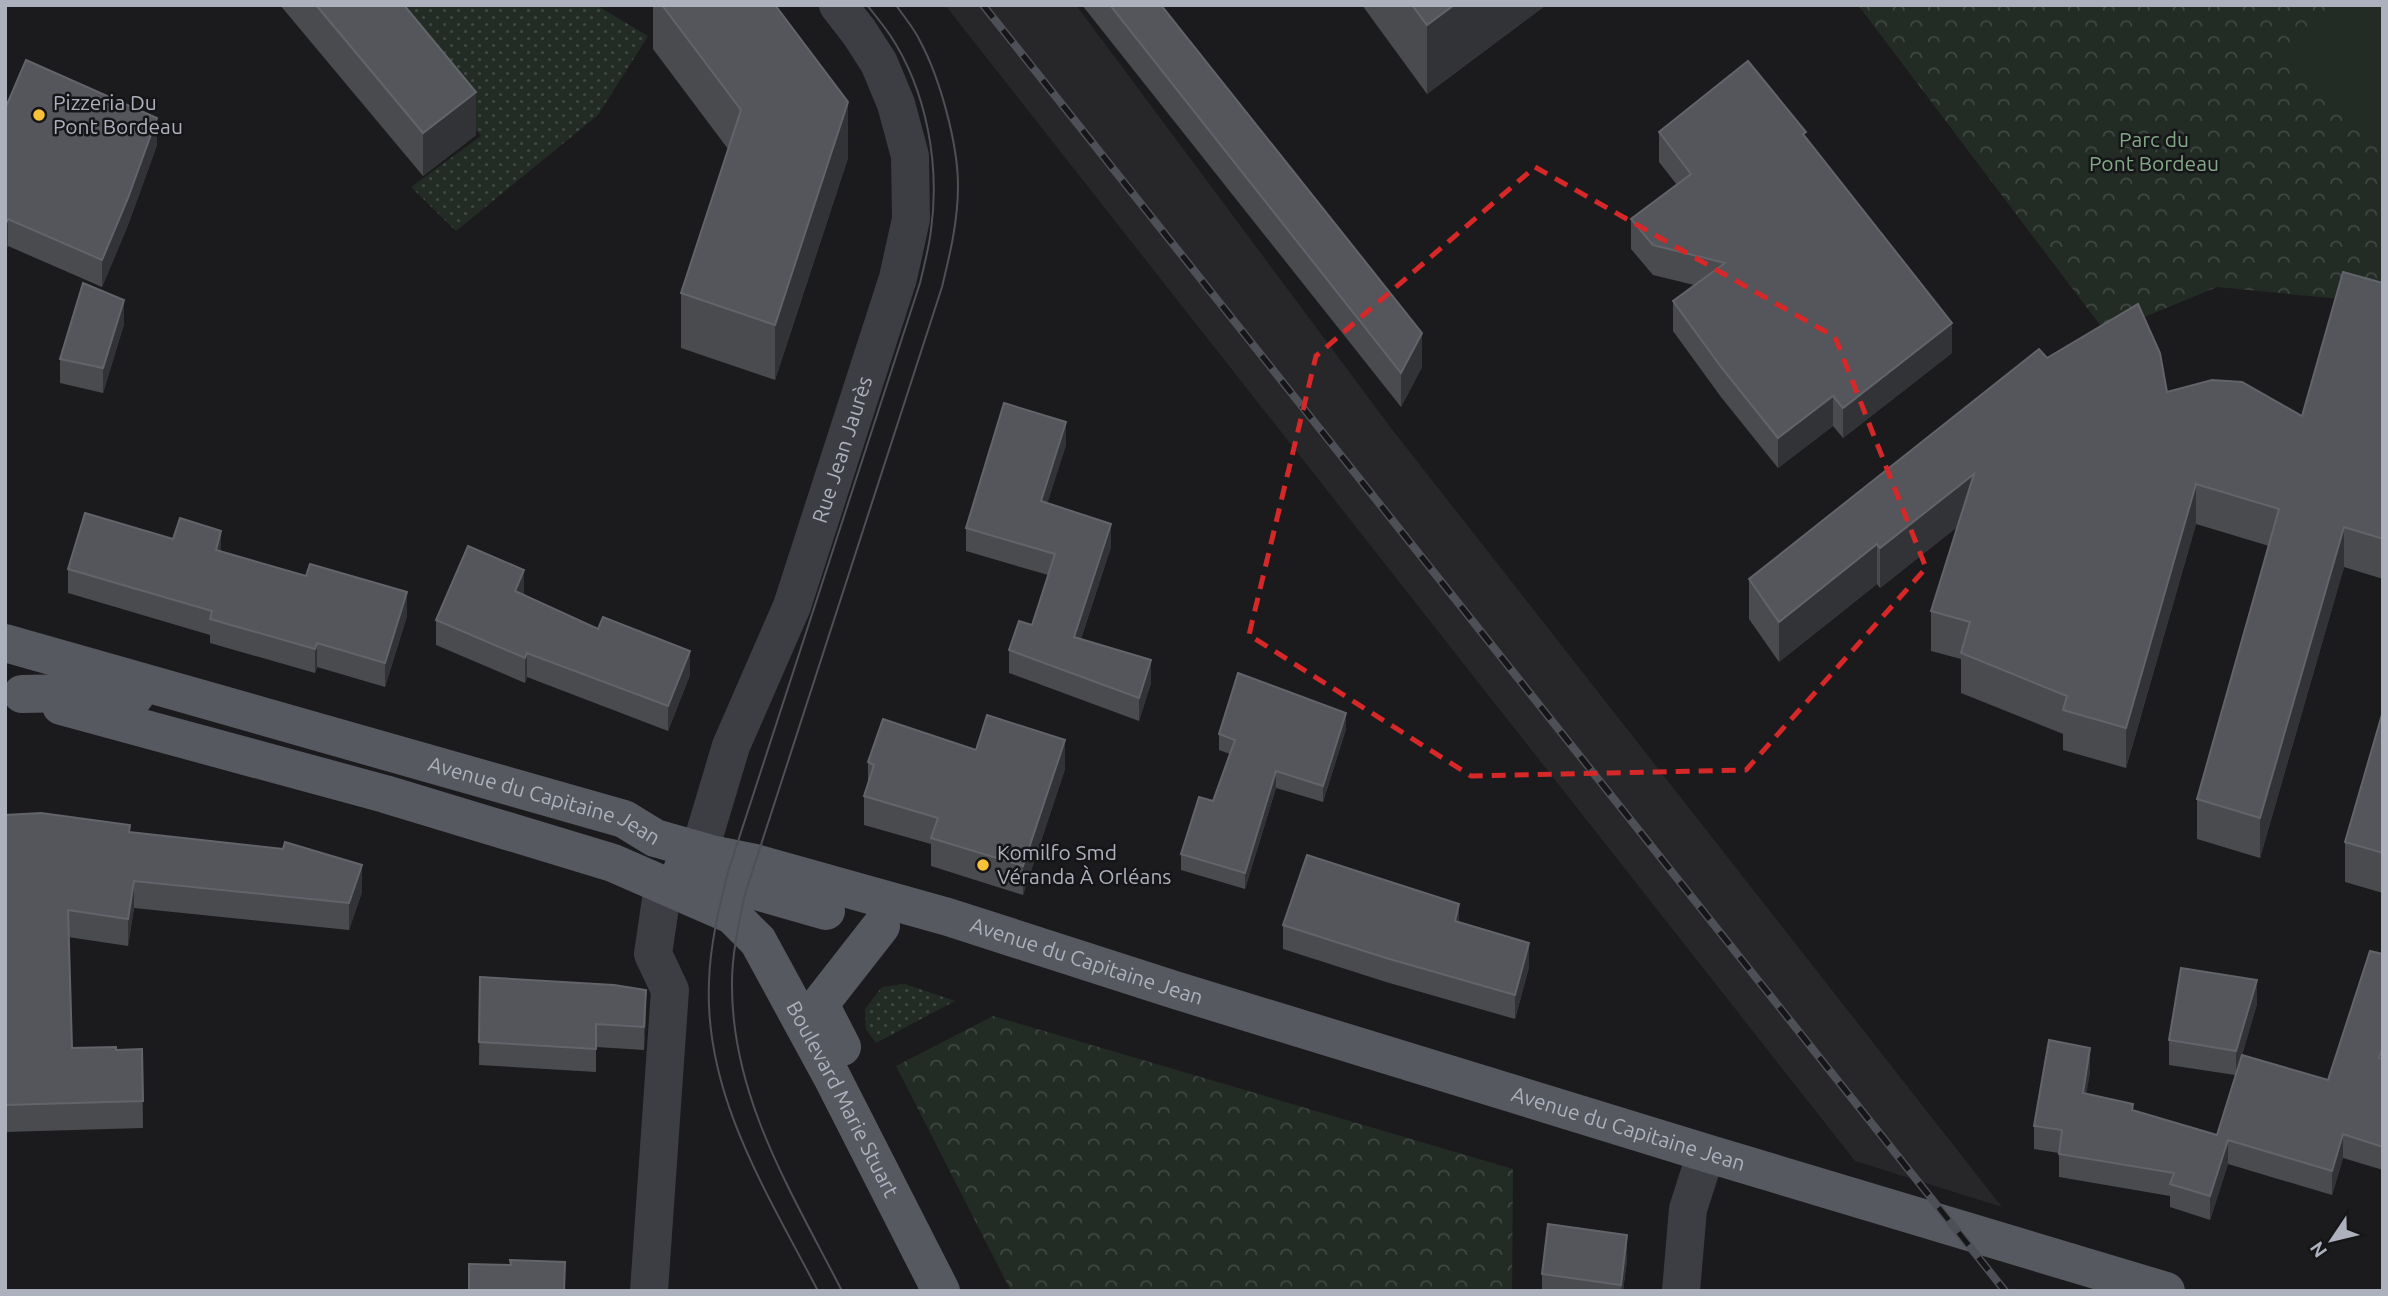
<svg xmlns="http://www.w3.org/2000/svg" width="2388" height="1296" viewBox="0 0 2388 1296" font-family="Ubuntu,sans-serif">
	<defs>
		<pattern id="grass-dots" width="8" height="8" patternUnits="userSpaceOnUse" patternTransform="scale(1.75)"><rect width="8" height="8" fill="#222c24"/><path d="M2 2h.1M6 6h.1" fill="none" stroke="#3f4842" stroke-width="1.8" stroke-linecap="round"/></pattern>
		<pattern id="forest-crowns" width="20" height="18" patternUnits="userSpaceOnUse" patternTransform="scale(1.75)"><rect width="20" height="18" fill="#222c24"/><path d="M2 6a3 3 0 1 1 6 0M12 15a3 3 0 1 1 6 0" fill="none" stroke="#3f4842"/></pattern>
	</defs>
	<rect width="100%" height="100%" fill="#1b1b1d"/>
	<!-- built -->
	<polygon fill="#27272a" points="945,5 1076,5 1391,428 2002,1207 1855,1161"/>
	<!-- grass -->
	<g fill="url(#grass-dots)">
		<polygon points="376,5 596,5 648,36 598,115 456,231 411,187 481,136"/>
		<polygon points="905,984 955,1001 876,1043 866,1029 865,1009 882,987"/>
	</g>
	<!-- forest -->
	<g fill="url(#forest-crowns)">
		<polygon points="1858,5 2383,5 2383,303 2217,287 2106,333"/>
		<polygon points="993,1016 1513,1169 1512,1291 1011,1291 896,1066"/>
	</g>
	<!-- pitch -->
	<polygon fill="#222c24" points="2333,5 2383,5 2383,138 2288,60"/>
	<g fill="none" stroke-linecap="round" stroke-linejoin="round">
		<!-- minor -->
		<g stroke="#3d3e44" stroke-width="38">
			<path id="s1" d="M 690,883 L 731,746 L 792,606 L 898,278 L 911,219 L 910,156 L 896,104 L 879,63 L 859,32 L 838,5"/>
			<polyline points="649,1291 670,990 653,954 663,886"/>
			<polyline points="1681,1291 1688,1209 1706,1153"/>
		</g>
		<!-- major -->
		<g stroke="#575961" stroke-width="38">
			<path id="s2" d="M 5,643 L 624,819 L 655,838 L 715,855 L 755,863 L 948,917 L 1175,990 L 1706,1153 L 2166,1291"/>
			<polyline points="22,694 125,692 135,696"/>
			<path id="s3" d="M 61,706 L 385,794 L 613,863 L 732,915 L 758,941 L 832,1077 L 941,1291"/>
			<polyline points="682,870 826,911"/>
			<polyline points="842,1047 820,1004 881,926"/>
		</g>
		<!-- tram -->
		<g stroke="#4e5057" stroke-width="2">
			<path d="M 818,1291 C 768,1194 704,1096 709,982 C 710,945 719,908 728,872 L 920,283 C 924,266 929,248 931,230 C 940,165 927,91 890,35 C 883,25 875,15 867,5"/>
			<path d="M 842,1291 C 792,1193 731,1097 732,983 C 732,953 739,923 745,894 L 942,287 C 950,254 958,221 958,186 C 958,144 940,78 920,41 C 914,28 904,17 896,5"/>
		</g>
		<defs>
			<polyline id="rail" points="983,5 2005,1291"/>
		</defs>
		<!-- rail casing -->
		<use href="#rail" stroke="#4e5057" stroke-width="8"/>
		<!-- rail -->
		<use href="#rail" stroke="#161618" stroke-width="5" stroke-dasharray="16" stroke-linecap="butt"/>
	</g>
	<!-- wall -->
	<g fill="#494b4f">
		<polygon points="280,5 404,5 476,135 423,176"/>
		<polygon points="653,5 775,5 848,158 775,380 681,348 681,293 728,149 653,49"/>
		<polygon points="1082,5 1161,5 1422,367 1401,407"/>
		<polygon points="1362,5 1546,5 1427,94"/>
		<polygon points="5,109 157,145 128,225 102,287 8,246"/>
		<polygon points="1659,132 1806,137 1952,353 1843,438 1833,426 1778,468 1721,397 1673,331 1673,301 1694,285 1653,275 1631,249 1631,219 1677,185 1659,162"/>
		<polygon points="2383,283 2383,579 2344,567 2260,858 2197,839 2197,799 2269,546 2196,524 2126,768 2063,750 2063,734 1961,693 1961,659 1931,651 1931,611 1957,527 1880,588 1877,584 1779,662 1749,619 1749,579 2047,358 2167,392 2302,416"/>
		<polygon points="124,324 103,393 60,383 60,359"/>
		<polygon points="1066,445 1047,503 1111,547 1081,639 1151,683 1139,721 1009,673 1009,650 1032,625 1048,575 966,551 966,528"/>
		<polygon points="173,539 221,552 407,616 385,687 317,667 315,673 210,643 210,635 68,593 68,569"/>
		<polygon points="524,595 690,675 668,731 527,677 525,683 436,645 436,620"/>
		<polygon points="2383,711 2383,893 2345,882 2345,842"/>
		<polygon points="1346,729 1323,802 1276,788 1245,889 1181,870 1181,854 1213,801 1230,754 1219,750 1219,734"/>
		<polygon points="976,750 1065,769 1023,895 931,866 931,844 864,825 864,796 868,783 868,762"/>
		<polygon points="5,815 130,832 362,892 349,930 134,908 128,946 68,937 72,1048 116,1050 142,1049 143,1128 5,1132"/>
		<polygon points="1459,922 1529,967 1515,1019 1386,982 1283,949 1283,925"/>
		<polygon points="2383,954 2383,1170 2343,1158 2332,1195 2228,1164 2210,1220 2170,1207 2170,1196 2059,1177 2059,1153 2034,1149 2034,1126 2090,1072 2086,1093 2133,1111 2217,1135 2235,1075 2169,1065 2169,1040 2257,1004 2242,1055 2328,1080"/>
		<polygon points="480,977 646,1014 644,1050 596,1047 596,1072 479,1065"/>
		<polygon points="1627,1260 1623,1291 1542,1291 1542,1274"/>
	</g>
	<!-- shaded-wall -->
	<g fill="#323336">
		<polygon points="1454,5 1546,5 1427,94 1427,25"/>
		<polygon points="476,92 476,135 423,176 423,133"/>
		<polygon points="848,102 848,158 775,380 775,325"/>
		<polygon points="157,118 157,145 128,225 102,287 102,260"/>
		<polygon points="8,219 8,246 5,252 5,225"/>
		<polygon points="124,300 124,324 103,393 103,368"/>
		<polygon points="1952,323 1952,353 1843,438 1843,408"/>
		<polygon points="1422,333 1422,367 1401,407 1401,373"/>
		<polygon points="1833,396 1833,426 1778,468 1778,438"/>
		<polygon points="1066,422 1066,445 1041,524 1041,501"/>
		<polygon points="1974,474 1974,514 1880,588 1880,548"/>
		<polygon points="2196,484 2196,524 2126,768 2126,728"/>
		<polygon points="1111,524 1111,547 1074,660 1074,637"/>
		<polygon points="2344,527 2344,567 2260,858 2260,818"/>
		<polygon points="221,531 221,555 216,550"/>
		<polygon points="1877,544 1877,584 1779,662 1779,622"/>
		<polygon points="524,570 524,595 515,616 515,591"/>
		<polygon points="407,592 407,616 385,687 385,663"/>
		<polygon points="317,643 317,667 315,673 315,649"/>
		<polygon points="690,651 690,675 668,731 668,706"/>
		<polygon points="527,653 527,677 525,683 525,658"/>
		<polygon points="1151,660 1151,683 1139,721 1139,698"/>
		<polygon points="1346,713 1346,729 1323,802 1323,786"/>
		<polygon points="1065,740 1065,769 1023,895 1023,866"/>
		<polygon points="1276,771 1276,788 1245,889 1245,873"/>
		<polygon points="362,865 362,892 349,930 349,903"/>
		<polygon points="134,881 134,908 128,946 128,919"/>
		<polygon points="1459,904 1459,929 1455,921"/>
		<polygon points="1529,943 1529,967 1515,1019 1515,995"/>
		<polygon points="2257,980 2257,1004 2236,1075 2236,1051"/>
		<polygon points="646,990 646,1014 644,1050 644,1027"/>
		<polygon points="2383,1046 2383,1070 2379,1058"/>
		<polygon points="2090,1048 2090,1072 2083,1116 2083,1093"/>
		<polygon points="2343,1134 2343,1158 2332,1195 2332,1171"/>
		<polygon points="2228,1140 2228,1164 2210,1220 2210,1196"/>
		<polygon points="1627,1235 1627,1260 1623,1291 1621,1291"/>
	</g>
	<!-- building -->
	<g fill="#54565b" stroke="#62646a" stroke-width="2">
		<polygon points="316,5 404,5 476,92 423,133"/>
		<polygon points="662,5 775,5 848,102 775,325 681,293 741,110"/>
		<polygon points="1110,5 1161,5 1422,333 1401,373"/>
		<polygon points="1412,5 1454,5 1427,25"/>
		<polygon points="26,60 157,118 128,198 102,260 8,219 5,225 5,109"/>
		<polygon points="1748,61 1806,132 1803,134 1952,323 1843,408 1833,396 1778,438 1721,367 1673,301 1725,263 1653,245 1631,219 1691,174 1659,132"/>
		<polygon points="2343,272 2383,283 2383,539 2344,527 2260,818 2197,799 2279,509 2196,484 2126,728 2063,710 2067,696 1961,653 1970,622 1931,611 1974,474 1880,548 1877,544 1779,622 1749,579 2039,349 2047,358 2138,304 2160,353 2167,392 2212,380 2242,382 2302,416"/>
		<polygon points="83,283 124,300 103,368 60,359"/>
		<polygon points="1004,403 1066,422 1041,501 1111,524 1074,637 1151,660 1139,698 1009,650 1019,621 1032,625 1055,554 966,528"/>
		<polygon points="85,513 173,539 180,518 221,531 216,550 306,576 310,564 407,592 385,663 317,643 315,649 210,619 212,611 68,569"/>
		<polygon points="468,546 524,570 515,591 598,629 603,617 690,651 668,706 527,653 525,658 436,620"/>
		<polygon points="1238,673 1346,713 1323,786 1276,771 1245,873 1181,854 1199,797 1213,801 1235,740 1219,734"/>
		<polygon points="2383,711 2383,853 2345,842"/>
		<polygon points="987,715 1065,740 1023,866 931,838 938,818 864,796 874,765 868,762 883,719 976,750"/>
		<polygon points="41,813 130,825 129,832 283,849 285,842 362,865 349,903 134,881 128,919 68,910 72,1048 116,1047 116,1050 142,1049 143,1101 5,1105 5,815"/>
		<polygon points="1307,855 1459,904 1455,921 1529,943 1515,995 1386,958 1283,925"/>
		<polygon points="2370,951 2383,954 2383,1046 2379,1058 2383,1059 2383,1147 2343,1134 2332,1171 2228,1140 2210,1196 2170,1184 2174,1173 2059,1154 2062,1130 2034,1126 2049,1040 2090,1048 2083,1093 2133,1104 2132,1110 2217,1135 2242,1055 2328,1080"/>
		<polygon points="2181,968 2257,980 2236,1051 2169,1040"/>
		<polygon points="480,977 614,985 646,990 644,1027 596,1024 596,1049 479,1042"/>
		<polygon points="1548,1224 1627,1235 1621,1285 1542,1274"/>
		<polygon points="510,1260 565,1262 564,1291 469,1291 469,1264 511,1265"/>
	</g>
	<!-- marked area -->
	<path fill="none" stroke="#d62828" stroke-width="5" stroke-dasharray="14 9" stroke-linejoin="round" d="M 1535,167 L 1835,337 L 1926,568 L 1746,770 L 1471,776 L 1249,635 L 1316,356 Z"/>
	<!-- markers -->
	<g fill="#f9c137" stroke="#161618" stroke-width="2.5">
		<circle cx="39" cy="115" r="7"/>
		<circle cx="983" cy="865" r="7"/>
	</g>
	<g text-anchor="middle" stroke-width="5" stroke-linejoin="round" paint-order="stroke">
		<!-- poi labels -->
		<g font-size="21" fill="#adb1bd" stroke="#161618" text-anchor="start">
			<text x="53" y="110">Pizzeria Du<tspan x="53" dy="24">Pont Bordeau</tspan></text>
			<text x="997" y="860">Komilfo Smd<tspan x="997" dy="24">Véranda À Orléans</tspan></text>
		</g>
		<!-- park labels -->
		<g font-size="21" fill="#83a887" stroke="#161618">
			<text x="2154" y="147">Parc du<tspan x="2154" dy="24">Pont Bordeau</tspan></text>
		</g>
		<!-- street labels -->
		<g font-size="21" fill="#adb1bd" stroke="#161618">
			<text dy="7" stroke="none"><textPath href="#s1" startOffset="460">Rue Jean Jaurès</textPath></text>
			<text dy="7" stroke="none"><textPath href="#s2" startOffset="562">Avenue du Capitaine Jean</textPath></text>
			<text dy="7" stroke="none"><textPath href="#s2" startOffset="1129">Avenue du Capitaine Jean</textPath></text>
			<text dy="7" stroke="none"><textPath href="#s3" startOffset="920">Boulevard Marie Stuart</textPath></text>
			<text dy="7" stroke="none"><textPath href="#s2" startOffset="1696">Avenue du Capitaine Jean</textPath></text>
		</g>
	</g>
	<!-- border -->
	<rect width="2388" height="1296" fill="none" stroke="#adb1bd" stroke-width="14"/>
	<!-- north arrow -->
	<g transform="translate(2332 1240) rotate(235)" stroke="#161618" stroke-width="5" paint-order="stroke">
	<path d="M0-5L12 26L0 18L-12 26Z" fill="#adb1bd"/>
	<text y="-10" font-size="19" font-weight="bold" text-anchor="middle" fill="#adb1bd">N</text>
	</g>
</svg>
